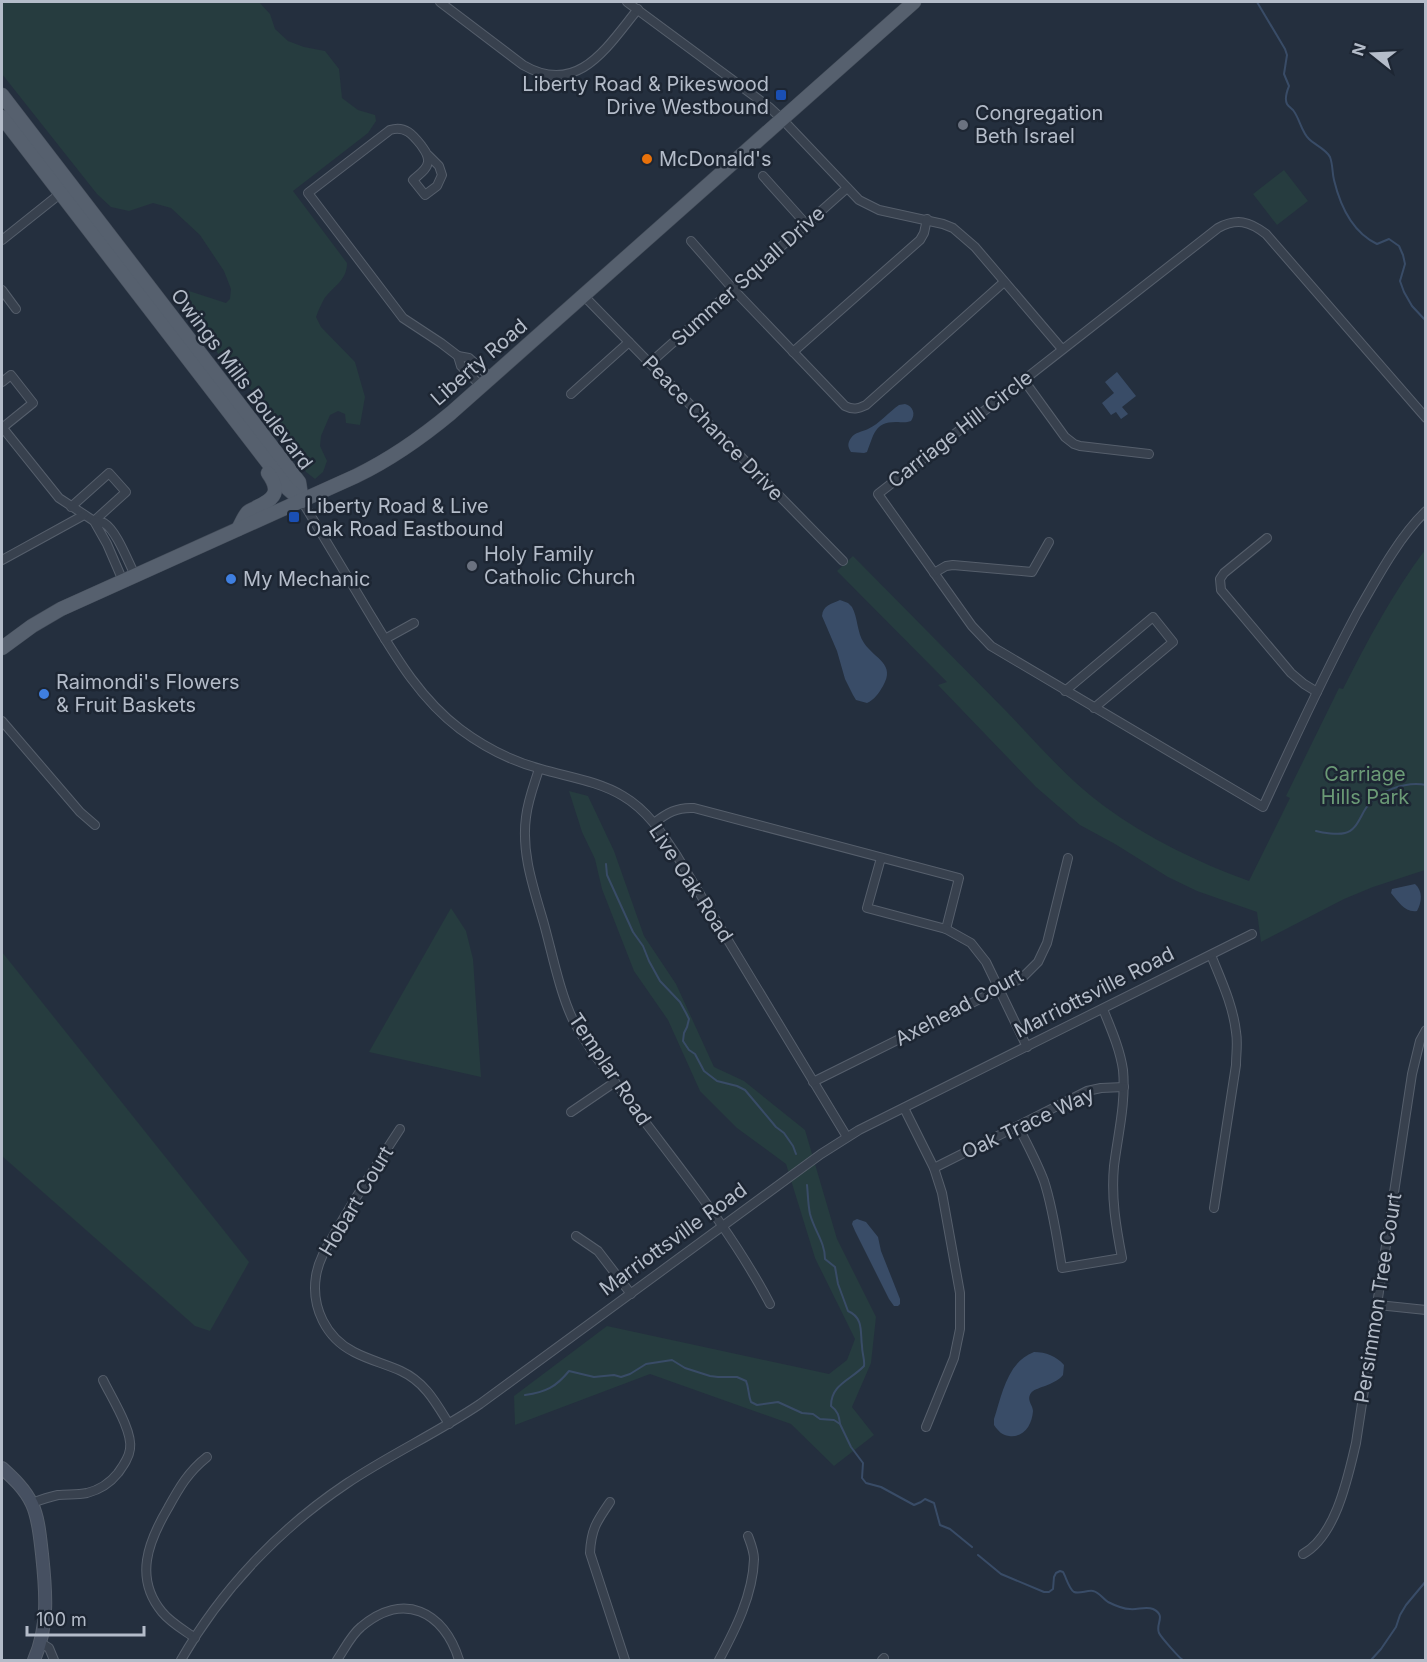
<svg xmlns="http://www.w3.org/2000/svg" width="1427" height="1662" viewBox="0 0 1427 1662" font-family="Inter,sans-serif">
	<rect width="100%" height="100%" fill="#242f3e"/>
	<!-- green -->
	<g fill="#263c3f">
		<path d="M 2,2 L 259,2 L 270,14 L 275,29 L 288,41 L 304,47 L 325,51 L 339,69 L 342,98 L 358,110 L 375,115 L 376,121 L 368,133 L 293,191 L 347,263 C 347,281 333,286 324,299 C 321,305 318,311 316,317 L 321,327 L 355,362 L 365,397 L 360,425 L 346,423 L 345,414 L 338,411 L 330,415 L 321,436 L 320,446 L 327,461 L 323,472 L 315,479 L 306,472 L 288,438 L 270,421 L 253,392 L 238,376 L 227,369 L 206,333 L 187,310 L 183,296 L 189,291 L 226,303 L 230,299 L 231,289 L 224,271 L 200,235 L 171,208 L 153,203 L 129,211 L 111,207 L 97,194 L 2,74 Z"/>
		<polygon points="1284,170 1308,201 1277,225 1253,194"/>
		<path d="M 1425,550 L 1425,870 L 1373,887 L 1344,899 L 1261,942 L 1257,912 L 1197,891 L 1168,877 L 1115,844 L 1080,825 L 1036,787 L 938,685 L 947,682 L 837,571 L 853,556 C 904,608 955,659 1006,711 C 1038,744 1067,779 1104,806 C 1149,839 1197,862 1249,881 L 1290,798 L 1286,796 L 1339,688 L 1343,689 C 1368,640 1392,594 1425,550 Z"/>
		<polygon points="569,791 588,796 614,851 644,936 676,984 714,1067 744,1081 805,1130 837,1239 876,1317 871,1363 852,1407 874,1435 834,1466 791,1424 650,1374 515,1425 514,1396 607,1326 829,1374 847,1360 855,1339 815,1258 786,1164 737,1128 700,1091 668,1020 634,971 602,889 595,859 582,832"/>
		<polygon points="451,908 466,931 473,959 481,1077 369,1052"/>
		<polygon points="2,952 249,1262 210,1331 195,1326 2,1156"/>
	</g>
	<!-- water -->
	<g fill="#394c67">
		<polygon points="1117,372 1136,396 1122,407 1128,414 1121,419 1116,412 1111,415 1102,403 1114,393 1105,382"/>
		<path d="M 905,404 C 913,406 916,414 911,421 C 906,423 902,422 896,422 C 874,422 874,435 867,452 L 864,453 L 851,452 C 848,447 847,444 851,438 C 855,432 862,432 868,429 C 879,424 889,412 899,405 Z"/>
		<path d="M 840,600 L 848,603 L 852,607 C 858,618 857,633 864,643 C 875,659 896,664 883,686 C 879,693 874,700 867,703 L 856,700 L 853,695 L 845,679 L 837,651 L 822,616 C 823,605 831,604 840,600 Z"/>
		<path d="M 1415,884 C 1423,891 1422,902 1417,911 C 1405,913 1398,901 1391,893 L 1392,889 Z"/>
		<polygon points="857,1219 866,1222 878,1237 881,1251 900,1299 900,1304 898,1306 894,1306 889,1299 855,1231 852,1224 853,1221"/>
		<path d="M 1034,1352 C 1046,1352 1056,1356 1064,1365 L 1063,1375 C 1054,1386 1035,1387 1031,1393 C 1026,1400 1033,1405 1033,1411 C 1032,1425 1024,1438 1009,1436 C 1002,1435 998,1431 994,1425 L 994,1419 C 1002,1395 1007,1362 1034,1352 Z"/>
	</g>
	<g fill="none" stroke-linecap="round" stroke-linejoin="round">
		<!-- stream -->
		<g stroke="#394c67" stroke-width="2">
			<path d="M 1257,2 L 1285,49 L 1287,55 L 1284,74 L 1289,86 C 1287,91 1284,98 1287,104 C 1288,106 1291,108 1293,110 C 1300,119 1301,131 1309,139 C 1315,145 1326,149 1330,157 C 1333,165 1332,172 1334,180 C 1340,205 1352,232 1377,244 L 1389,239 L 1399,246 L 1403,255 L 1405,264 L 1400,281 L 1404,292 L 1412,306 L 1426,321"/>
			<path d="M 1316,831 C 1323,833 1338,835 1345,833 C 1356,831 1360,817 1366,808 C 1377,791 1406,781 1426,785"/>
			<polyline points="606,864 607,875 633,932 643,946 649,961 660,981 680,1002 686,1013 689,1019 687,1027 684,1033 683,1041 689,1050 695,1054 704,1071 717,1081 737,1086 745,1090 776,1127 784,1133 793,1146 796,1154"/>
			<path d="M 807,1185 C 808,1194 808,1205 810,1214 C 814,1230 825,1242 825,1259 L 835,1267 L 838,1284 L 848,1311 C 864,1318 860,1332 862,1346 C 862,1354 865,1359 864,1366 C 851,1380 831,1384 831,1406 C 838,1411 839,1416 840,1424"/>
			<path d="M 525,1395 C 546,1392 556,1387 569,1371 L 594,1377 L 614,1375 L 621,1377 L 630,1374 L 646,1364 L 672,1360 L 685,1368 L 710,1376 L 718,1377 L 737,1377 L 746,1381 C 749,1388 748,1394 751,1402 L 757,1405 L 778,1402 L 802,1413 L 813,1414 L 820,1419 L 834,1420 L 840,1424 L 851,1447 L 863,1463 L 862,1478 L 866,1483 L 881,1487 L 914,1505 L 921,1502 L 925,1499 L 934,1503 L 940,1525 L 950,1529 L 972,1547"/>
			<path d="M 978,1555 L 1001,1574 L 1044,1592 L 1049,1592 L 1053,1589 L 1054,1577 L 1056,1573 L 1060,1571 L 1063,1572 C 1066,1577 1069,1589 1074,1592 C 1080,1594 1087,1590 1093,1591 C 1099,1592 1103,1599 1108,1602 C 1114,1605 1123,1609 1130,1609 C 1137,1610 1146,1606 1153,1609 C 1167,1616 1155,1623 1159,1633 C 1161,1637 1180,1659 1183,1660"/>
			<polyline points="1371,1660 1381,1649 1396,1627 1400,1615 1406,1605 1426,1581"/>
		</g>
		<defs>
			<g id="street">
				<path d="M 440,2 L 523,65 C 578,97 607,47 638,9"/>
				<polyline points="627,2 769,107 782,119 859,200 879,210 943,224 953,228 975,247 1062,349"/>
				<path d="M 428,155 L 439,166 L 442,175 L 437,186 L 425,195 L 413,180 C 418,175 427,170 428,162 C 429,155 425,151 421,145 C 413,135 405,125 390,130 L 308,193 L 403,318 L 441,343 L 458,356 L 469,358 L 491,378"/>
				<polyline points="763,176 806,224"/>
				<polyline points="2,240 61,193"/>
				<path d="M 691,241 L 733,289 L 845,406 C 853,410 858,409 866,405 L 1004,282"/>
				<polyline points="2,290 16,309"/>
				<polyline points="583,295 843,561"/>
				<polyline points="793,352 920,240 924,233 927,219"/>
				<polyline points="458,356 461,366 481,386"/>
				<polyline points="650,363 847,188"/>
				<polyline points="1023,379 1065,437 1074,444 1080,446 1149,454"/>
				<polyline points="2,382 11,375 33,403 2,428"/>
				<polyline points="571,394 629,342"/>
				<path d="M 1426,418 L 1266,234 C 1249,221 1237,218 1218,228 L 878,494 L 972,626 L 991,646 L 1263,807 C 1293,742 1323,676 1357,613 C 1376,580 1398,538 1426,511"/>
				<polyline points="2,427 59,498 94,521 126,492 109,473 71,507"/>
				<path d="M 302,501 C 324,538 346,574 368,611 C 394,654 419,698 460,729 C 484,747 511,761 541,769 C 568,777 598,781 623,796 C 647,810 662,833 677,856 L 847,1137"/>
				<polyline points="1267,538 1224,573 1220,579 1221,590 1291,673 1304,684 1317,692"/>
				<polyline points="2,560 84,515"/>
				<polyline points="934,573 946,566 953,565 1032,572 1049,542"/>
				<path d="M 123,581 L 107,544 L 94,521 C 97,522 101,522 104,523 C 117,531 128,562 135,575"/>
				<polyline points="385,639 414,623"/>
				<polyline points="1065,691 1153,617 1173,642 1094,708"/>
				<polyline points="2,721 80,812 95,825"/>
				<path d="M 539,769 C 534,785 528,800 526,817 C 521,854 534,889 544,924 C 552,953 560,993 573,1020 C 589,1050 612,1078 633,1106 C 681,1170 733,1233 770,1304"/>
				<path d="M 654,823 C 667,813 677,807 694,808 L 959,878 L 946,929"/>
				<polyline points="881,858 867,908 946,929 971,943 986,962 1027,1047"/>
				<path d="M 1211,955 C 1221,980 1233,1005 1236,1032 C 1238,1043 1236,1054 1236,1065 L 1214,1208"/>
				<polyline points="813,1082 1022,978 1038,962 1047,943 1068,858"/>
				<polyline points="904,1108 934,1168 942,1193 960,1293 960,1329 954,1358 926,1427"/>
				<polyline points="571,1112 615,1082"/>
				<path d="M 1018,1126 C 1027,1144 1037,1162 1044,1181 C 1053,1208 1057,1239 1062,1268 L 1122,1258 C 1116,1227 1111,1198 1114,1166 C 1118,1134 1126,1103 1123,1070 C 1120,1049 1111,1029 1103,1009"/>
				<path d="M 400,1129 C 379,1161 358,1193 339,1226 C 330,1242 319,1257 316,1276 C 311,1307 326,1338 354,1352 C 369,1360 386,1364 401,1371 C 425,1382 436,1403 449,1424"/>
				<polyline points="934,1168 1087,1091 1101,1088 1124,1087"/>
				<polyline points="576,1236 598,1251 631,1294"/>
				<polyline points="1378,1305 1426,1310"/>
				<path d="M 610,1502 C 597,1521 591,1529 590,1553 L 625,1660"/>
				<path d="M 32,1503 C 40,1500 49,1497 58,1495 C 68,1494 77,1495 87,1493 C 99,1490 110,1483 118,1473 C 123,1466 129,1458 130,1449 C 133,1431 111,1397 103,1380"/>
				<path d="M 1303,1554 C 1336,1536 1348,1477 1356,1443 L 1412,1074 L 1420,1041 L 1426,1030"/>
				<path d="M 195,1638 C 184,1630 171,1623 162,1612 C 134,1578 148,1542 168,1508 C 179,1488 188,1472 207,1457"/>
				<polyline points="41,1643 49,1648 54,1660"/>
				<path d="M 181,1660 C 221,1590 279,1529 346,1484 C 389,1455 437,1433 480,1404 L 821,1154 L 859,1130 L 1252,934"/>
				<path d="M 337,1660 C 344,1650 351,1635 361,1627 C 403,1591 444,1611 459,1660"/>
				<path d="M 719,1660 C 735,1630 753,1595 754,1559 C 754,1551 751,1544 748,1536"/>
				<polyline points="882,1660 884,1658"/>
			</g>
			<path id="secondary" d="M 2,1468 C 13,1478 25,1489 32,1504 C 39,1519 40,1538 42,1554 C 46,1591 49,1626 34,1660"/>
			<g id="primary">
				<polyline points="2,95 299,482 302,501"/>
				<polyline points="2,117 265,459 288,489 302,501"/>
				<path d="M 238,529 C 241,524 244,516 248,512 C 251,510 254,509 257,507 C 275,499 281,491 268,473"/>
				<path d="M 2,648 L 32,626 L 61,609 L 356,476 C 391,459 421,438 451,413 L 914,2"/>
			</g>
		</defs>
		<!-- street casing -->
		<use href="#street" stroke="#565f6c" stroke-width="10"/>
		<!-- secondary casing -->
		<use href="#secondary" stroke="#565f6c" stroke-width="14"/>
		<!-- primary casing -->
		<use href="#primary" stroke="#414a57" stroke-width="15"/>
		<!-- street -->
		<use href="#street" stroke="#38414e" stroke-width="8"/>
		<!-- secondary -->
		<use href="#secondary" stroke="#465061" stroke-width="12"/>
		<!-- primary -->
		<use href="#primary" stroke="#56606e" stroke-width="14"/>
	</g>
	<!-- markers -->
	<g fill="#1a4fb4" stroke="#1d2633" stroke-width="2">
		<rect x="775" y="89" width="12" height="12" rx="3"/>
		<rect x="288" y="511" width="12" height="12" rx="3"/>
	</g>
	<g fill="#6b7280" stroke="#1d2633" stroke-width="2">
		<circle cx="963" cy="125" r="6"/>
		<circle cx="472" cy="566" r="6"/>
	</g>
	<circle fill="#e8710a" stroke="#1d2633" stroke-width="2" cx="647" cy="159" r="6"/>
	<g fill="#3f7fe0" stroke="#1d2633" stroke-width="2">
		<circle cx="231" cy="579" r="6"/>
		<circle cx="44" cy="694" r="6"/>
	</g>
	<g text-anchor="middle" stroke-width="5" stroke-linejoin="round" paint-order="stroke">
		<!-- poi labels -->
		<g font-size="20" fill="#b4bcc9" stroke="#1d2633" text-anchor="start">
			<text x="769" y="91" text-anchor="end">Liberty Road &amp; Pikeswood<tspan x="769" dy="23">Drive Westbound</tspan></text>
			<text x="975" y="120">Congregation<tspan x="975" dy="23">Beth Israel</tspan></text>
			<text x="659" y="166">McDonald's</text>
			<text x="306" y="513">Liberty Road &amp; Live<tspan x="306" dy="23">Oak Road Eastbound</tspan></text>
			<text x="484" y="561">Holy Family<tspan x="484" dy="23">Catholic Church</tspan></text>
			<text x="243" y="586">My Mechanic</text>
			<text x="56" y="689">Raimondi's Flowers<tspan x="56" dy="23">&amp; Fruit Baskets</tspan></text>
		</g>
		<!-- street labels -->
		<g font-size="20" fill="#b4bcc9" stroke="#1d2633">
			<text transform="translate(748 276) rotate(-42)" y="7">Summer Squall Drive</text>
			<text transform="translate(479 362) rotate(-41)" y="7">Liberty Road</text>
			<text transform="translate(242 379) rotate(53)" y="7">Owings Mills Boulevard</text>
			<text transform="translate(713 428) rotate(46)" y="7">Peace Chance Drive</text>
			<text transform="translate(960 429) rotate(-38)" y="7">Carriage Hill Circle</text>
			<text transform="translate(691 883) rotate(57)" y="7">Live Oak Road</text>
			<text transform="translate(1094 992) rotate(-27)" y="7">Marriottsville Road</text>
			<text transform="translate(959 1007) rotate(-28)" y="7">Axehead Court</text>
			<text transform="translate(610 1069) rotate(56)" y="7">Templar Road</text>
			<text transform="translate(1028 1123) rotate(-25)" y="7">Oak Trace Way</text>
			<text transform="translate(356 1201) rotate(-59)" y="7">Hobart Court</text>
			<text transform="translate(673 1239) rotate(-36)" y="7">Marriottsville Road</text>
			<text transform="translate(1378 1298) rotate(-81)" y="7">Persimmon Tree Court</text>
		</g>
		<!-- park labels -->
		<g font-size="20" fill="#6b9a76" stroke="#1d2633">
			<text x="1365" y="781">Carriage<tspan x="1365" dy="23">Hills Park</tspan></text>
		</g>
	</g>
	<!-- border -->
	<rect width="1427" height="1662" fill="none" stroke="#b4bcc9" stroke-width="6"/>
	<!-- north arrow -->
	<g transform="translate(1373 54) rotate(288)" stroke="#1d2633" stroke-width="4.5" paint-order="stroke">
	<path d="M0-4.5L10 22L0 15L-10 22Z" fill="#b4bcc9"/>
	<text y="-9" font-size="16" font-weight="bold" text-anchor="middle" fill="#b4bcc9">N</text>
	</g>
	<!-- scale -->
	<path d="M27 1626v9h117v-9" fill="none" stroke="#b4bcc9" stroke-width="3"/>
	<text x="36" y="1626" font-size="18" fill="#b4bcc9" stroke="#1d2633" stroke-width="4.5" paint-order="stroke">100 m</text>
</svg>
